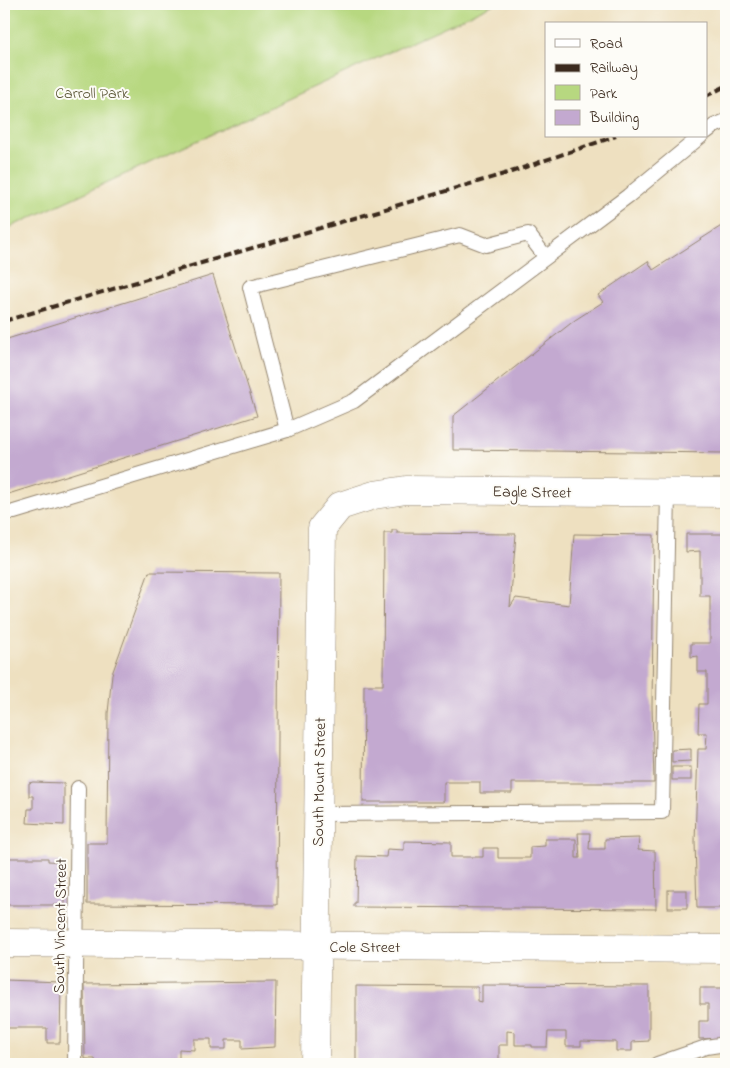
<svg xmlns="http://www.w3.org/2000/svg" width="730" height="1068" viewBox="0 0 730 1068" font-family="'Indie Flower',sans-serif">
	<rect width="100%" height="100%" fill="#fdfcf7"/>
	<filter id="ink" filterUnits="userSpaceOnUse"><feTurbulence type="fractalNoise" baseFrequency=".02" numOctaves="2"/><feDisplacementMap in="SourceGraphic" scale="10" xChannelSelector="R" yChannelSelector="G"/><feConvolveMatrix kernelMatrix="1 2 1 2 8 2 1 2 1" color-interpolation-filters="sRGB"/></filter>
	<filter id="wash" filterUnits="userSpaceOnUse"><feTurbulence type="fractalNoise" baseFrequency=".0096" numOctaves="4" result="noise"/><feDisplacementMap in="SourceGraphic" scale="20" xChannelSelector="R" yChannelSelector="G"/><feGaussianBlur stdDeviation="1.12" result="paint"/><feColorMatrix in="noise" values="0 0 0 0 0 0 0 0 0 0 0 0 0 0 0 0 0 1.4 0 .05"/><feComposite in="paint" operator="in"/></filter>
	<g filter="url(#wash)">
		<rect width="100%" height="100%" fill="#eee0c0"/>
		<!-- green -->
		<polygon fill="#b7d880" stroke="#79814f" points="4,4 494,4 4,230"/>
		<g id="blocks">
			<!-- building -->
			<g fill="#c3a9d0">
				<polygon points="726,223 726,453 453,450 453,416 575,320 603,302 598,295 648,261 653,270"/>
				<polygon points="213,275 257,416 5,495 4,340"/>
				<polygon points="392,530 397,530 397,533 516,534 510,607 516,598 569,605 574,534 654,535 652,706 654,783 512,783 512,793 480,793 480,782 444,782 444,802 363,802 364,685 383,685 384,533 392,533"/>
				<polygon points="686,534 726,534 726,908 697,908 695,842 698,749 706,749 707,733 698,733 699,704 707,704 707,672 698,672 698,656 691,657 691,643 710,643 710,596 700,596 700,551 686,552"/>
				<polygon points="149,572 279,573 277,905 87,904 87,843 107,843 108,713 112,674"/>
				<polygon points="691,749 691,761 672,762 672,750"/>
				<rect x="672" y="767" width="19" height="13"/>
				<polygon points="33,782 64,783 64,825 27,823 28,809 33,809 33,796 29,796 29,783"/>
				<polygon points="578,833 590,833 589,849 605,849 605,839 639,838 638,850 655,851 656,909 354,907 354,903 356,903 357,856 386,857 387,849 404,850 404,841 451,842 451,857 483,857 483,848 498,848 498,858 530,858 530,847 545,846 545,839 576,839 576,858 580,858"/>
				<polygon points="4,858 48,858 48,861 63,862 63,900 65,900 65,905 4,905"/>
				<rect x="668" y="890" width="19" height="18"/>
				<polygon points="5,980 61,982 60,1043 47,1043 47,1028 5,1028"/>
				<polygon points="276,982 275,1047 242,1049 242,1040 226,1040 226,1049 211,1049 211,1039 194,1039 194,1050 179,1049 179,1064 96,1064 95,1059 85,1059 84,984"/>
				<polygon points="482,985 649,986 649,1041 632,1042 632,1051 616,1051 616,1042 581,1041 581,1046 566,1046 566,1032 548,1032 547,1047 532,1047 532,1045 515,1045 515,1032 507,1031 507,1045 499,1045 499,1064 356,1064 356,986 478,987 478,1001 482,1002"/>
				<polygon points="700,988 726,988 726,1038 699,1039 699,1021 708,1021 708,1004 700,1004"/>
			</g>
		</g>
	</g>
	<g filter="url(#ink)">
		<use href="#blocks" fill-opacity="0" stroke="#94856f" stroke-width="1"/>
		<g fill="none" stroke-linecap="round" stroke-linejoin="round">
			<defs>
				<g id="service">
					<polyline points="706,132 714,126 726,121"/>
					<polyline points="287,430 250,287 460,235 486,245 528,234 545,256"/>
					<polyline points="14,512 287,430 354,401 628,196 701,136"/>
					<polyline points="318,814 662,812 668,492"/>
					<polyline points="75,1064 78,788"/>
					<polyline points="657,1064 706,1047 726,1044"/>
				</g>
				<g id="minor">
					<polyline points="4,943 726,949"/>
					<polyline points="315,1064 322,528 340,506 374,495 406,490 726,493"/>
				</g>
			</defs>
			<!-- service casing -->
			<use href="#service" stroke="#94856f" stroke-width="16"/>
			<!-- minor casing -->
			<use href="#minor" stroke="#94856f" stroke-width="29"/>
			<!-- service -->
			<use href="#service" stroke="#fff" stroke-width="14"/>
			<!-- minor -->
			<use href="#minor" stroke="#fff" stroke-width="28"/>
			<!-- rail -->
			<g stroke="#3b2a1e" stroke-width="4" stroke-dasharray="8 4" stroke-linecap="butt">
				<polyline points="706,96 726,86"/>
				<polyline points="4,321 511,172 616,136"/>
			</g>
		</g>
	</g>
	<g text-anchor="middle" stroke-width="4" stroke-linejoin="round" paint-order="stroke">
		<!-- park labels -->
		<g font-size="16" fill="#5a5636" stroke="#fdfcf7">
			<text x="92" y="98">Carroll Park</text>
		</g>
		<!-- street labels -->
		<g font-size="16" fill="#3b2a1e" stroke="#fdfcf7">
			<text transform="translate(532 491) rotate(1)" y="6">Eagle Street</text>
			<text transform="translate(318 782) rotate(-89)" y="6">South Mount Street</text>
			<text transform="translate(59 926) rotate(-89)" y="6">South Vincent Street</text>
			<text x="365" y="952">Cole Street</text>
		</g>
	</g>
	<!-- margin -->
	<rect width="730" height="1068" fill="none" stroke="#fdfcf7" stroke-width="20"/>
	<!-- legend -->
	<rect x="545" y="22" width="162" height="115" fill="#fdfcf7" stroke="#afa8a0"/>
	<rect x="555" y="39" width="25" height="8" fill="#ffffff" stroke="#afa8a0"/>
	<text x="590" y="48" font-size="15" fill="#3b2a1e">Road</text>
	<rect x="555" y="64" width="25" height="8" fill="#3b2a1e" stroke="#afa8a0"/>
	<text x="590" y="72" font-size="15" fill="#3b2a1e">Railway</text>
	<rect x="555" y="85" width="25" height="15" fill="#b7d880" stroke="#afa8a0"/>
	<text x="590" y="98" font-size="15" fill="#3b2a1e">Park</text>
	<rect x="555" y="110" width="25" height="15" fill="#c3a9d0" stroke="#afa8a0"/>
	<text x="590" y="122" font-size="15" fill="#3b2a1e">Building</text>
</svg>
